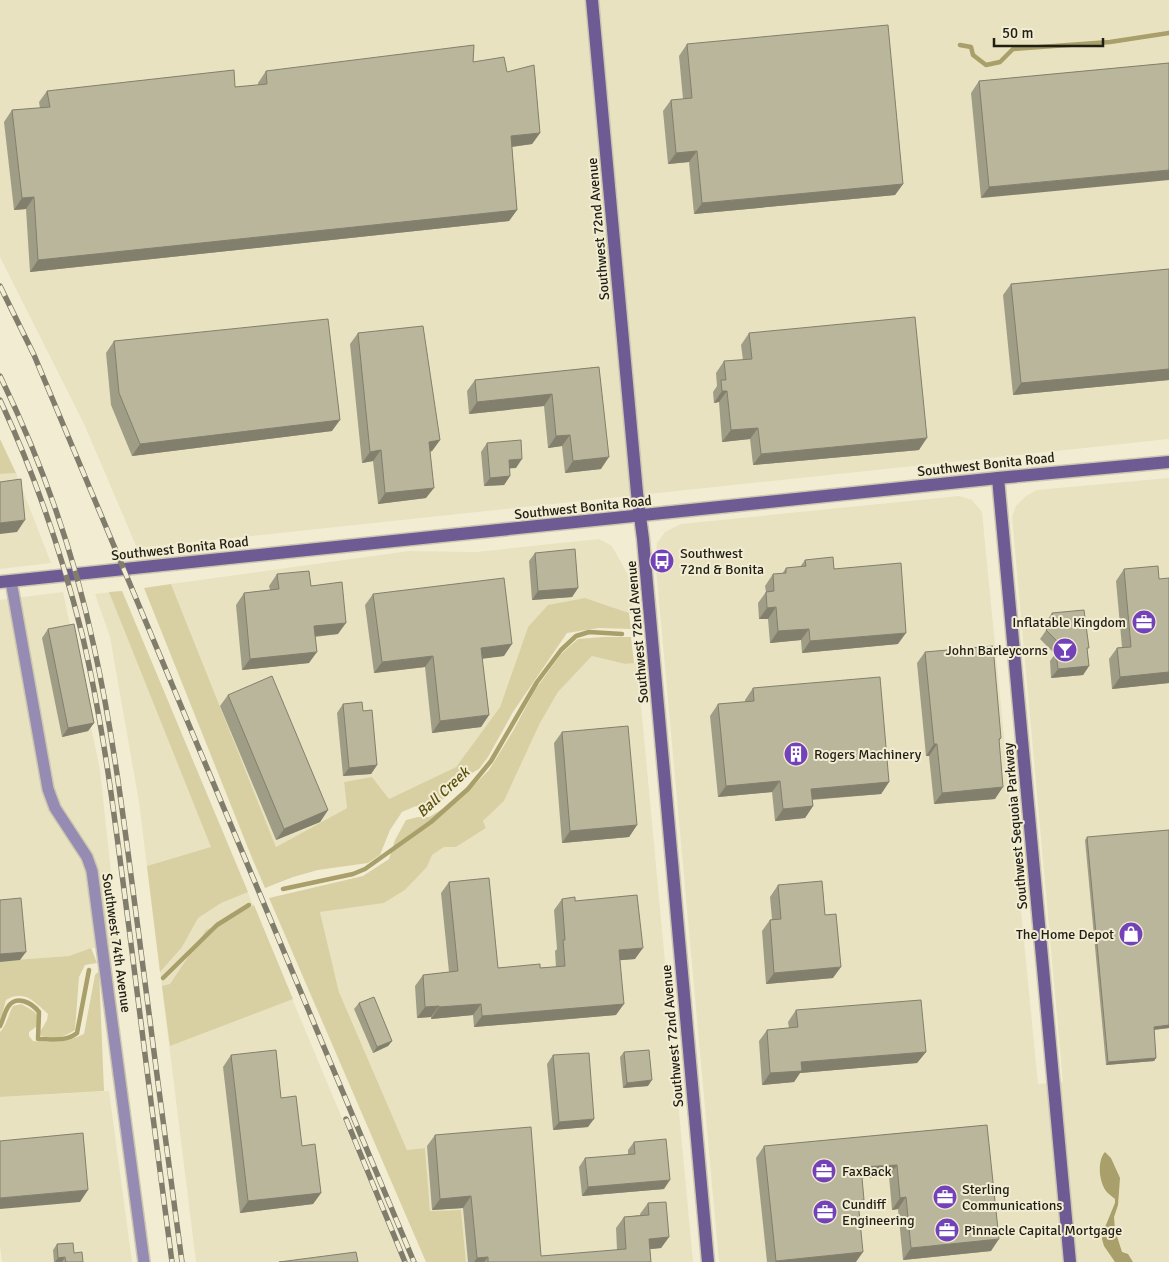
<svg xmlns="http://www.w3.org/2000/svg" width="1169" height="1262" viewBox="0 0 1169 1262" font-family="Signika,sans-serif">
	<rect width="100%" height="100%" fill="#f2edd2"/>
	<!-- built -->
	<g fill="#e8e2c0">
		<polygon points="0,0 1169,0 1169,439 137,548 85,426 0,257"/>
		<polygon points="16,473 51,563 0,569 0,474"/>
		<polygon points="1169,478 1169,1262 719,1262 655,557 657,543 665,532 681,524 959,496 972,500 982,512 1038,1084 1063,1082 1012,517 1016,506 1026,496 1037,490"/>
		<polygon points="599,539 612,546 628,575 634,615 585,598 528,627 500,707 456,767 389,799 344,782 347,808 276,847 171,584 409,551 476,552"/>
		<polygon points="122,591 402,1262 196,1262 139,802 110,637 95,594"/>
		<polygon points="63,592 100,770 119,947 91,948 69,956 0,961 0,600"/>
		<polygon points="592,656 625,664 637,662 693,1262 466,1262 461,1210 430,1211 425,1148 407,1150 339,992 320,912 384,903 405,890 427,867 432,855 444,847 456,847 486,828 483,821 504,801 540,723 558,692"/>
		<polygon points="109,1091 132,1262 2,1262 0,1246 0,1097"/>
	</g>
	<!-- green -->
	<g fill="#d8d0a3">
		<polygon points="0,439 16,473 0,474"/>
		<polygon points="171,584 276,847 347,808 344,782 372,777 389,799 456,767 500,707 528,627 548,605 585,598 629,613 631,629 599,628 567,633 513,712 488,757 479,769 465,777 440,802 427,807 416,806 402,812 390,830 380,855 368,863 318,870 293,877 265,888 252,858 144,588"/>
		<polygon points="122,591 248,892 221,903 198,918 182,947 160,972 147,866 211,847 109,592"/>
		<polygon points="603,637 631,637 634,663 625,664 592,656 558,692 540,723 504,801 483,821 486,828 456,847 444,847 432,855 427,867 405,890 384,903 320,912 339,992 407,1150 425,1148 430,1211 461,1210 466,1262 426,1262 269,898 363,876 389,859 395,840 406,820 418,817 429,817 460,799 489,770 513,731 535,690 561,654 578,639"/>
		<polygon points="254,905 293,999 170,1046 162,986 170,984 206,930 229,920"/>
		<path d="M 91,948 L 97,963 L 85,965 L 79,977 L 75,1030 C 64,1037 53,1041 41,1036 L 40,1032 L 47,1020 L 48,1014 C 34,1001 24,989 6,1000 L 0,1022 L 0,961 L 69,956 Z"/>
		<path d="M 99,971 L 104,1091 L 0,1097 L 0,1032 C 7,1025 8,1015 13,1006 L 21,1004 C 30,1009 39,1012 41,1023 L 29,1032 L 29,1036 L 33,1041 C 54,1043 65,1043 84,1034 L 95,975 Z"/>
	</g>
	<!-- water -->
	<path fill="#a99f6a" d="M 1105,1152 L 1111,1158 L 1120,1178 L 1118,1205 L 1114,1217 L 1115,1230 L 1122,1252 L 1128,1254 L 1133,1262 L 1115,1262 L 1104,1246 L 1102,1239 L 1103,1232 L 1115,1203 L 1115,1199 C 1112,1196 1108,1194 1106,1191 C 1099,1181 1097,1161 1105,1152 Z"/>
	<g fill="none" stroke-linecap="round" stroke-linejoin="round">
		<!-- stream -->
		<g stroke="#a99f6a" stroke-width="4.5">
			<polyline points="960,45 971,47 973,55 986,65 1000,62 1013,49 1110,42 1169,33"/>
			<polyline points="283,889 353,874 365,869 431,822 468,789 491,761 537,682 561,650 576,636 589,632 622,634"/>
			<polyline points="163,978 217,925 249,905"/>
			<path d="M 0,1026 C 3,1021 4,1013 8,1007 C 16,994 32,1003 39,1012 L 38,1039 C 52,1039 66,1042 77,1033 L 89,970"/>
		</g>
		<defs>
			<polyline id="street" points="11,581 48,789 55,808 87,857 92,871 144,1262"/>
			<g id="secondary">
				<polyline points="592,0 637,493 643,539 708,1262"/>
				<polyline points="998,478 1070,1262"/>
				<polyline points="0,582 998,478 1169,462"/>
			</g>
		</defs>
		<!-- street casing -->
		<use href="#street" stroke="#ccc8b0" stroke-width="14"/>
		<!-- secondary casing -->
		<use href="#secondary" stroke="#ccc8b0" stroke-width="15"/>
		<!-- street -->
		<use href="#street" stroke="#968bb2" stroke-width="11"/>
		<!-- secondary -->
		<use href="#secondary" stroke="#6e5b94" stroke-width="12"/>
		<defs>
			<g id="rail">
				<polyline points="0,286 34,355 414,1262"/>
				<path d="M 0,376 C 42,462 74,553 94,647 C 115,742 126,839 139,936 C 153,1045 167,1153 182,1262"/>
				<path d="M 0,400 C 35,475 62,554 82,634 C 105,731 116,830 129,928 C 143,1039 157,1151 172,1262"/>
				<polyline points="346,1119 405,1262"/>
			</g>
		</defs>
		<!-- rail casing -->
		<use href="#rail" stroke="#807d6c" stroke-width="5.5"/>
		<!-- rail -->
		<use href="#rail" stroke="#f2edd2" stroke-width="4" stroke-dasharray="11" stroke-linecap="butt"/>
	</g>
	<!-- wall -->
	<g fill="#a09d86">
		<polygon points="687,44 903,184 895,195 694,214 689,162 668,164 663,111 671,100 683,99 679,56"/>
		<polygon points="473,62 507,72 540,133 532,144 512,147 517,210 509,221 30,272 26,209 14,210 4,122 12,110 40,108 39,102 47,91 235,87 258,85 258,83 266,71"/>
		<polygon points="1169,63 981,198 971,93 979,81"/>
		<polygon points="1169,269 1169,380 1013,395 1003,295 1011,284"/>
		<polygon points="358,333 440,440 432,451 430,452 426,498 378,504 373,461 362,463 350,344"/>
		<polygon points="749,333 919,450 753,465 750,439 722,442 719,402 714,403 713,392 717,386 716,373 724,361 743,360 741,345"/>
		<polygon points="114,341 332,431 132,456 111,405 106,353"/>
		<polygon points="599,367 601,469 565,473 562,446 548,448 544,406 469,414 467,391 475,380"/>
		<polygon points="487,443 516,468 510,468 510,476 504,485 484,486 481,452"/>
		<polygon points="535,553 578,588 572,597 532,600 529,561"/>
		<polygon points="805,560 834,569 898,644 802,653 801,640 770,643 768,619 759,619 758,603 766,592 765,586 773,574 782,574 786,568 800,567"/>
		<polygon points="1124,569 1159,579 1169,683 1112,689 1109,659 1117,648 1122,647 1116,581"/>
		<polygon points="277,574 311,586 338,634 315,637 309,663 242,670 236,605 244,593 270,590 269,586"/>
		<polygon points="373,594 504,656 482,658 489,715 481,727 432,733 425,667 374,673 365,605"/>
		<polygon points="1052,613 1087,650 1089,666 1083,675 1051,678 1050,661 1055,654 1040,639 1047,629 1046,622"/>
		<polygon points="48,629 94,723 88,731 62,737 42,638"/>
		<polygon points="925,652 1001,738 999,741 995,799 934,804 929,756 926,756 917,663"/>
		<polygon points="753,688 889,782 881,794 812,800 813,806 805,818 775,821 772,792 718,797 710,716 718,704 745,702 745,700"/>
		<polygon points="228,695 328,810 320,822 276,840 220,706"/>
		<polygon points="343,704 363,711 377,765 371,774 343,776 337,713"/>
		<polygon points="562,732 637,825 629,837 562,843 554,743"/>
		<polygon points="1087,837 1169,1028 1154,1030 1156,1058 1154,1061 1106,1065 1085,840"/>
		<polygon points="449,882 498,968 540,968 556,967 555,951 557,949 554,910 562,899 575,901 635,959 620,960 616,1015 474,1027 473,1015 431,1019 431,1017 417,1018 415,986 423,975 449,972 441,893"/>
		<polygon points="778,885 825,915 833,978 766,984 762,931 770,920 772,919 770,897"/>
		<polygon points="359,1003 392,1041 388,1046 373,1053 354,1009"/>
		<polygon points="796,1010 926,1052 917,1063 800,1073 794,1082 762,1085 759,1041 767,1030 789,1028 788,1022"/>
		<polygon points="624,1052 648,1086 623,1088 620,1057"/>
		<polygon points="231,1055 302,1146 321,1193 313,1204 240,1213 223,1067"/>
		<polygon points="553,1055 588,1127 553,1130 547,1064"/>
		<polygon points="987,1125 991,1251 903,1260 898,1209 892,1210 889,1176 862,1178 859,1208 856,1262 767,1262 756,1158 764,1146"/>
		<polygon points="435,1135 541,1256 617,1250 616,1228 624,1217 640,1215 640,1214 648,1203 669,1237 661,1248 650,1249 651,1262 468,1262 463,1208 432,1210 427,1146"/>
		<polygon points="634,1142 664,1189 582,1196 579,1167 585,1158 628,1155 628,1150"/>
		<polygon points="57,1244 74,1253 83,1262 54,1262 53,1250"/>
	</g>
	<!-- shaded-wall -->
	<g fill="#827f6d">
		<polygon points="540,133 532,144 503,148 511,136"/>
		<polygon points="697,151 689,162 668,164 676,153"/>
		<polygon points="1169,170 1169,180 981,198 989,187"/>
		<polygon points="903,184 895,195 694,214 702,203"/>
		<polygon points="34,197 26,209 14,210 22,198"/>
		<polygon points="517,210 509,221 30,272 38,260"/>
		<polygon points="1169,369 1169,380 1013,395 1021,383"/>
		<polygon points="722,391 727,391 719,402 714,403"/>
		<polygon points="552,394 544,406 469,414 477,402"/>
		<polygon points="340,420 332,431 132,456 140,444"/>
		<polygon points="758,428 750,439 722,442 731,430"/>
		<polygon points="570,435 562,446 548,448 556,436"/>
		<polygon points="927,438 919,450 753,465 761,454"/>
		<polygon points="440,440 432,451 421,453 429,442"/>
		<polygon points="381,450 373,461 362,463 370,452"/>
		<polygon points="609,457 601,469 565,473 573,461"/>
		<polygon points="522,459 516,468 503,469 509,460"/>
		<polygon points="510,476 504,485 484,486 490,478"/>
		<polygon points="434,488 426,498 378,504 385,493"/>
		<polygon points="25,520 17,532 0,534 0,523"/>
		<polygon points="578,588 572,597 532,600 538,591"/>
		<polygon points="776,607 768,619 759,619 767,608"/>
		<polygon points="346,623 338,634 306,637 314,626"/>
		<polygon points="809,629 801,640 770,643 778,631"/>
		<polygon points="906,633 898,644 802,653 810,641"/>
		<polygon points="512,644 504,656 473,660 481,648"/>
		<polygon points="317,652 309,663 242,670 250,659"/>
		<polygon points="433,656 425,667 374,673 382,662"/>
		<polygon points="1089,666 1083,675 1051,678 1058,669"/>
		<polygon points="1169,672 1169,683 1112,689 1120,677"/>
		<polygon points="489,715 481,727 432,733 440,721"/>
		<polygon points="94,723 88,731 62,737 68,728"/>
		<polygon points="934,744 937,744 929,756 926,756"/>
		<polygon points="377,765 371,774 343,776 349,768"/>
		<polygon points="780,781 772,792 718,797 726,786"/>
		<polygon points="889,782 881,794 803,800 811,789"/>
		<polygon points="1003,787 995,799 934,804 942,793"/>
		<polygon points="813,806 805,818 775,821 783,809"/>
		<polygon points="328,810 320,822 276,840 284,829"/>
		<polygon points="637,825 629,837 562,843 570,831"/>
		<polygon points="643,948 635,959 611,961 619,950"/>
		<polygon points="26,952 20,960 0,962 0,954"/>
		<polygon points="841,967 833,978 766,984 774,973"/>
		<polygon points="481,1004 473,1015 431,1019 439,1007"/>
		<polygon points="624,1004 616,1015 474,1027 482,1016"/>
		<polygon points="439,1006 431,1017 417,1018 425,1007"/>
		<polygon points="1169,1025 1169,1028 1151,1030 1154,1027"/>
		<polygon points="392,1041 388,1046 373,1053 377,1047"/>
		<polygon points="926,1052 917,1063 800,1073 794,1082 762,1085 770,1073 801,1062"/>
		<polygon points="1156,1058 1154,1061 1106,1065 1108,1062"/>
		<polygon points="652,1080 648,1086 623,1088 627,1083"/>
		<polygon points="594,1119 588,1127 553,1130 559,1122"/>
		<polygon points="897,1165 889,1176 853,1179 861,1167"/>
		<polygon points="670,1180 664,1189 582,1196 588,1187"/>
		<polygon points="88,1190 80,1202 0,1209 0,1198"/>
		<polygon points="321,1193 313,1204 240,1213 248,1201"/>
		<polygon points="471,1196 463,1208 432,1210 440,1199"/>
		<polygon points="906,1197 898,1209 892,1210 900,1198"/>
		<polygon points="864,1200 856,1212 858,1201"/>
		<polygon points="669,1237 661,1248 641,1250 649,1239"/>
		<polygon points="999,1239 991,1251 903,1260 911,1248"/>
		<polygon points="863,1252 856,1262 775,1262 776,1261"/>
		<polygon points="65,1257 62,1262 55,1262 58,1258"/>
		<polygon points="488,1257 484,1262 474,1262 477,1258"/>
	</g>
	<!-- building -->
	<g fill="#bab69c" stroke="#827f6d">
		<polygon points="888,25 903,184 702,203 697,151 676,153 671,100 692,98 687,44"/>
		<polygon points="474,45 473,62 504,57 507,72 534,65 540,133 511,136 517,210 38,260 34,197 22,198 12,110 50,107 47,91 234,70 235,87 267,84 266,71"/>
		<polygon points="1169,63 1169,170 989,187 979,81"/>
		<polygon points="1169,269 1169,369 1021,383 1011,284"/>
		<polygon points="915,317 927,438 761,454 758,428 731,430 727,391 722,391 721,380 726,380 724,361 752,359 749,333"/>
		<polygon points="328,319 340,420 140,444 119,393 114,341"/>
		<polygon points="423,326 440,440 429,442 434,488 385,493 381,450 370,452 358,333"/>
		<polygon points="599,367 609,457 573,461 570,435 556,436 552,394 477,402 475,380"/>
		<polygon points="521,440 522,459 509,460 510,476 490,478 487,443"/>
		<polygon points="21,479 25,520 0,523 0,482"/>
		<polygon points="575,549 578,588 538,591 535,553"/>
		<polygon points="833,557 834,569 901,563 906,633 810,641 809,629 778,631 776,607 767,608 766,592 774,591 773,574 786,573 786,568 806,566 805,560"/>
		<polygon points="1158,566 1159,579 1169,578 1169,672 1120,677 1117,648 1131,647 1124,569"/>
		<polygon points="309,571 311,586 342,582 346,623 314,626 317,652 250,659 244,593 279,589 277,574"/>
		<polygon points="504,578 512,644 481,648 489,715 440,721 433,656 382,662 373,594"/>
		<polygon points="1084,610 1089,648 1087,648 1089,666 1058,669 1056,653 1068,652 1046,630 1053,623 1052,613"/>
		<polygon points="74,624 94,723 68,728 48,629"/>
		<polygon points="993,646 1001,738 999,739 1003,787 942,793 937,744 934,744 925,652"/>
		<polygon points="272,676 328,810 284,829 228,695"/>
		<polygon points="880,677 889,782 811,789 813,806 783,809 780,781 726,786 718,704 754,701 753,688"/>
		<polygon points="362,702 363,711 372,710 377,765 349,768 343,704"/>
		<polygon points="628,726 637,825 570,831 562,732"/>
		<polygon points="1169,830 1169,1025 1154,1027 1156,1058 1108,1062 1087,837"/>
		<polygon points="489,878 498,968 540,964 540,968 565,966 563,940 565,940 562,899 575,897 575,901 637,895 643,948 619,950 624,1004 482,1016 481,1004 439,1007 439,1006 425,1007 423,975 458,971 449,882"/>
		<polygon points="822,881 825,915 836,914 841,967 774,973 770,920 781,919 778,885"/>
		<polygon points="21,898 26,952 0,954 0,900"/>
		<polygon points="374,997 392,1041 377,1047 359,1003"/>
		<polygon points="921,1000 926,1052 801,1062 802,1071 770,1073 767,1030 798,1027 796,1010"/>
		<polygon points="276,1050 281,1098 296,1096 302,1146 315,1144 321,1193 248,1201 231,1055"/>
		<polygon points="649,1050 652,1080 627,1083 624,1052"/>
		<polygon points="589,1053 594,1119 559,1122 553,1055"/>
		<polygon points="987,1125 999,1239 911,1248 906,1197 900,1198 897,1165 861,1167 864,1200 858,1201 863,1252 776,1261 764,1146"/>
		<polygon points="531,1127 541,1256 626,1249 624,1217 649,1215 648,1203 666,1202 669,1237 649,1239 651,1262 488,1262 488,1257 477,1258 471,1196 440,1199 435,1135"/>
		<polygon points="83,1133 88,1190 0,1198 0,1141"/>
		<polygon points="666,1139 670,1180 588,1187 585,1158 635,1154 634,1142"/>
		<polygon points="73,1243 74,1253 82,1252 83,1262 66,1262 65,1257 58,1258 57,1244"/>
		<polygon points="356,1252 358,1262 279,1262"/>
	</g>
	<!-- icons -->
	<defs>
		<symbol id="bus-disc" viewBox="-11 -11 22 22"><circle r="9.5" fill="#7342b9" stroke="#f2edd2"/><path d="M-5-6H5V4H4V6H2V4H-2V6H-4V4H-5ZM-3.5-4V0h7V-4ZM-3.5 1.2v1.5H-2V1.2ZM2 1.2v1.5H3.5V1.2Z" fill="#fff"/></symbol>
		<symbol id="office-disc" viewBox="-11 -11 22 22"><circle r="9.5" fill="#7342b9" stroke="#f2edd2"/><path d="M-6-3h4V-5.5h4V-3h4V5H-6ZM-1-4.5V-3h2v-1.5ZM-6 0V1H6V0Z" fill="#fff"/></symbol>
		<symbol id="bar-disc" viewBox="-11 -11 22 22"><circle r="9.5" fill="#7342b9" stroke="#f2edd2"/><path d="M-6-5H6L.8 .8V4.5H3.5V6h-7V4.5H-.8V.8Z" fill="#fff"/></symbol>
		<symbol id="building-disc" viewBox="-11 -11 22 22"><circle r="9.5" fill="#7342b9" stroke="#f2edd2"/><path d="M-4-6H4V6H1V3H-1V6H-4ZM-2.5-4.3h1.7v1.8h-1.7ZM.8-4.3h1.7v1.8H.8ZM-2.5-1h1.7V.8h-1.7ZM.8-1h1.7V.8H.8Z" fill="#fff"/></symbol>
		<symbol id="shop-disc" viewBox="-11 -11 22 22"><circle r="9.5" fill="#7342b9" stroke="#f2edd2"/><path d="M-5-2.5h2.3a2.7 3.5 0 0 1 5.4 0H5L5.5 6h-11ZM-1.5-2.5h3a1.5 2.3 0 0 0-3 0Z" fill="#fff"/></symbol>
	</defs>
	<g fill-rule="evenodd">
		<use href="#bus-disc" x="648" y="547" width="28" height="28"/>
		<use href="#office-disc" x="1130" y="608" width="28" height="28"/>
		<use href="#bar-disc" x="1051" y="636" width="28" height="28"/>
		<use href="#building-disc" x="782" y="740" width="28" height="28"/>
		<use href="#shop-disc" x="1117" y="920" width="28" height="28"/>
		<use href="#office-disc" x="810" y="1157" width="28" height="28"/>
		<use href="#office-disc" x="931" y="1183" width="28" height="28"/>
		<use href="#office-disc" x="811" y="1198" width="28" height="28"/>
		<use href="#office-disc" x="933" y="1216" width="28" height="28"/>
	</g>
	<g text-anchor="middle" stroke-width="4" stroke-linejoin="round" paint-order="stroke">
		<!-- street labels -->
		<g font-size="14" fill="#201e15" stroke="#f2edd2">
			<text transform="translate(598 229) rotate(-95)" y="5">Southwest 72nd Avenue</text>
			<text transform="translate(986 464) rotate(-6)" y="5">Southwest Bonita Road</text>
			<text transform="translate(583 507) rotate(-6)" y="5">Southwest Bonita Road</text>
			<text transform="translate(180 548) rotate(-6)" y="5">Southwest Bonita Road</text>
			<text transform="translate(637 632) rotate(-95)" y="5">Southwest 72nd Avenue</text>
			<text transform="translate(1015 826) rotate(-95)" y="5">Southwest Sequoia Parkway</text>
			<text transform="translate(117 943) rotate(82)" y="5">Southwest 74th Avenue</text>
			<text transform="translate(672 1036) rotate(-95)" y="5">Southwest 72nd Avenue</text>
		</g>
		<!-- poi labels -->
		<g font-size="14" fill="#201e15" stroke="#f2edd2" text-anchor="start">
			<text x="680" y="558">Southwest<tspan x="680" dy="16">72nd &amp; Bonita</tspan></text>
			<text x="1126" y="627" text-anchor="end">Inflatable Kingdom</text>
			<text x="1048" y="655" text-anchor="end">John Barleycorns</text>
			<text x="814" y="759">Rogers Machinery</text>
			<text x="1114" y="939" text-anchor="end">The Home Depot</text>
			<text x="842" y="1176">FaxBack</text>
			<text x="962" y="1194">Sterling<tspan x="962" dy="16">Communications</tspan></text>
			<text x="842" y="1209">Cundiff<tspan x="842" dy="16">Engineering</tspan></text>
			<text x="964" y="1235">Pinnacle Capital Mortgage</text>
		</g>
		<!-- water labels -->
		<g font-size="15" font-style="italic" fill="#5b500e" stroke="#f2edd2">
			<text transform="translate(443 792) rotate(-43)" y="5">Ball Creek</text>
		</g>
	</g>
	<!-- scale -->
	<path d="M994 38v8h109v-8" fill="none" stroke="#201e15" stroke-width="2.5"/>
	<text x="1002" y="38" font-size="15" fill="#201e15" stroke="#f2edd2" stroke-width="4" paint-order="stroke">50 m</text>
</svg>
